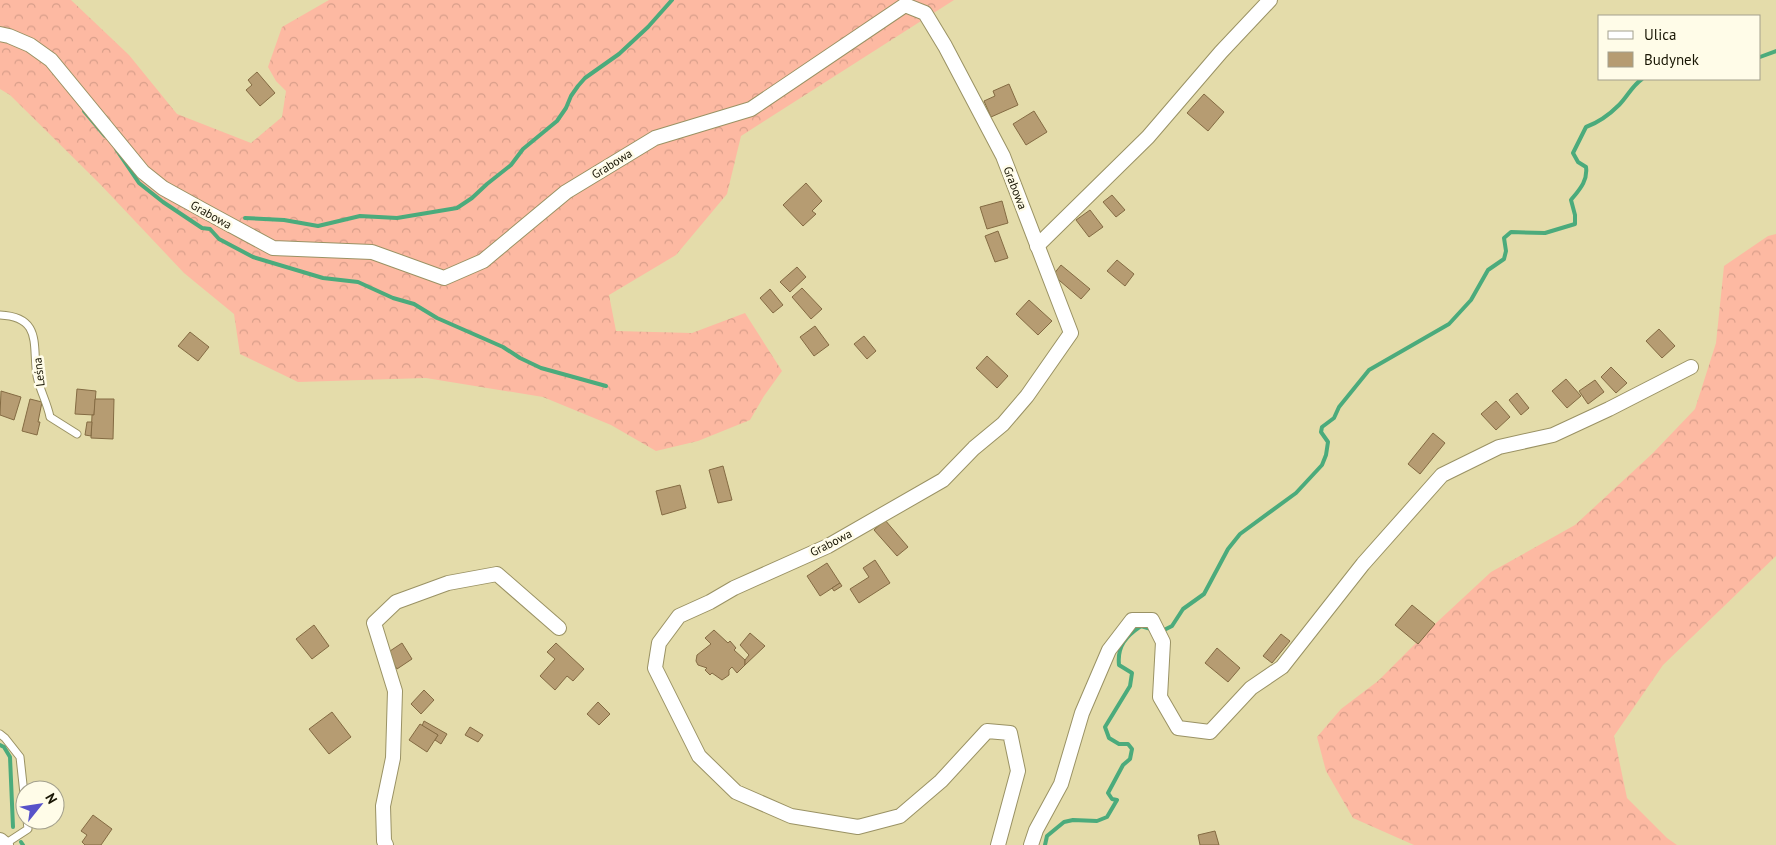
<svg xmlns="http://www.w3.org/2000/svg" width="1776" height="845" viewBox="0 0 1776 845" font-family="'PT Sans',sans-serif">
	<defs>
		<pattern id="forest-crowns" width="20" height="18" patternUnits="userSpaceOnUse" patternTransform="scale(1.25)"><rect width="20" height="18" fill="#fdb9a2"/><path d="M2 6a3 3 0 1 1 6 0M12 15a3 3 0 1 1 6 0" fill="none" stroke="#d89e8a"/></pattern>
	</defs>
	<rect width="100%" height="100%" fill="#e4dcaa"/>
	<!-- forest -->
	<g fill="url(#forest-crowns)">
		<polygon points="0,0 71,0 129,55 177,114 251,143 282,117 286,91 276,81 268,67 282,27 329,0 954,0 741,136 727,194 676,255 609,295 616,331 692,333 745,313 782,371 764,396 750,420 698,441 656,451 611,425 543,397 426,378 298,382 240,354 234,314 184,273 100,184 10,95 0,89"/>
		<polygon points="1776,234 1776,556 1663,665 1614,736 1627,798 1667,838 1677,845 1414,845 1353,818 1326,771 1317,737 1341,709 1378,681 1435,624 1491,572 1575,525 1653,453 1695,409 1716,343 1724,266 1768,236"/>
	</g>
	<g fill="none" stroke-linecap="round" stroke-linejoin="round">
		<!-- stream -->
		<g stroke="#4bab7c" stroke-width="4">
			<polyline points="1760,57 1776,51"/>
			<polyline points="84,111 105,136"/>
			<polyline points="116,149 139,183 163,202 202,228 210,229 219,239 253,257 323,278 358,282 393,298 414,304 437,318 503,347 520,358 541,368 606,386"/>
			<polyline points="245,218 284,220 318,226 360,216 397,218 457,208 472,198 487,184 511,165 523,149 557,121 566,108 571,96 578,86 585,78 619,54 648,27 672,0"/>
			<path d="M 1164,630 L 1172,626 L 1183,609 L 1204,594 L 1228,549 L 1240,534 L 1296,493 L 1322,465 L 1326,455 L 1328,442 L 1321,432 L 1322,427 L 1334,418 L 1339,407 L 1369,370 L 1449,324 L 1471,300 L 1488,270 L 1504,259 L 1506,251 L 1504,238 L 1511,232 L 1545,233 L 1575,224 L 1575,215 L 1571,200 C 1579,190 1588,181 1586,167 L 1578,162 L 1573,153 L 1586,127 C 1597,123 1610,114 1619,105 C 1627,97 1632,86 1642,79"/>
			<polyline points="0,745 4,747 10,757 13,827"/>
			<polyline points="21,842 23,845"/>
			<path d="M 1045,845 L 1047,836 L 1064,822 L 1073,820 L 1097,821 L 1107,817 L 1117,800 L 1112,799 L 1108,793 L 1123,765 L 1130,759 L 1132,749 L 1128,744 L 1119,744 L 1109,738 L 1105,727 L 1130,686 L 1132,673 L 1119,665 C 1117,646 1126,636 1141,626 L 1151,629"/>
		</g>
	</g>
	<!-- building -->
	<g fill="#b69c72" stroke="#846b43">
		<polygon points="257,72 275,93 260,106 246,90 252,85 248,80"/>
		<polygon points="1009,84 1018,105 991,117 984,101 995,96 993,91"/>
		<polygon points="1204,94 1224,112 1208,131 1187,113"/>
		<polygon points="1034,111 1047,132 1026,145 1013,124"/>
		<polygon points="806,183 822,201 812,211 816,214 803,226 783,205"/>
		<polygon points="1112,195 1125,210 1116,217 1103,202"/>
		<polygon points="1002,201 1008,223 987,229 980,207"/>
		<polygon points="1090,210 1103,227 1089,237 1076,220"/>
		<polygon points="998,231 1008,258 995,262 985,236"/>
		<polygon points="1117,260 1134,274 1125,286 1107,271"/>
		<polygon points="1061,265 1090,289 1081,299 1053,275"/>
		<polygon points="797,267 806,277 790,292 780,282"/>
		<polygon points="802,288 822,309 811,319 792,297"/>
		<polygon points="770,289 783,305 773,313 760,298"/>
		<polygon points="1029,300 1052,321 1038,335 1016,314"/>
		<polygon points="815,326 829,345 814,356 800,337"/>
		<polygon points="1659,329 1675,346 1662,358 1646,341"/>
		<polygon points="190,332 209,347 198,361 178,346"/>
		<polygon points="864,336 876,351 867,359 854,344"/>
		<polygon points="987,356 1008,376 997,388 976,368"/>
		<polygon points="1611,367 1627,383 1616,393 1601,377"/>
		<polygon points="1566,379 1581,396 1567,408 1552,391"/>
		<polygon points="1595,380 1604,392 1588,404 1579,391"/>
		<polygon points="77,389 96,391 94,415 75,414"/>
		<polygon points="1,391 21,397 14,420 0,415"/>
		<polygon points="1517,393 1529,408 1521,415 1509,400"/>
		<polygon points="30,399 42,402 38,422 40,422 37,435 22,431"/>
		<polygon points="95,399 114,399 113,439 91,438 92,415 94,415"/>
		<polygon points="1496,401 1510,417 1496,430 1481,414"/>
		<polygon points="87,422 92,422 91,436 85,435"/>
		<polygon points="1433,433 1445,443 1420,474 1408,464"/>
		<polygon points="723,466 732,500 718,503 709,470"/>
		<polygon points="680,485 686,508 662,515 656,491"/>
		<polygon points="885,520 908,547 897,556 874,530"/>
		<polygon points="875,560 890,583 859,603 850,589 869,577 863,568"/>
		<polygon points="827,563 840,583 820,596 807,576"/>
		<polygon points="840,583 842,586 834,591 832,588"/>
		<polygon points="1412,605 1435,624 1418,644 1395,625"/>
		<polygon points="314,625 329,646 312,659 296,639"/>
		<polygon points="714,630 728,643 730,641 736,648 734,650 745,660 745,665 737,673 732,667 729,670 729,675 722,680 712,673 710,675 705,670 707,668 698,665 696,661 697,655 711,644 705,638"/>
		<polygon points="750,633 765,646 745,665 745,660 749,655 740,645"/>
		<polygon points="1281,634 1290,641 1272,663 1263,656"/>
		<polygon points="402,643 412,659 397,669 387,653"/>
		<polygon points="556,643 584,669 573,681 567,676 555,690 540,676 555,659 547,652"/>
		<polygon points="1217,648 1240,668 1228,682 1205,663"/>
		<polygon points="424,690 434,700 421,714 411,704"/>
		<polygon points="598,702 610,714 599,725 587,714"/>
		<polygon points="332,712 351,737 329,754 309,729"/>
		<polygon points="424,721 447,734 441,744 435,740 438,735 422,726"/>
		<polygon points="420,724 438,735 427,752 409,740"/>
		<polygon points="470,727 483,735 478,742 465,735"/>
		<polygon points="93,815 112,829 101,845 85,845 82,842 87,835 81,831"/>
		<polygon points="1215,831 1219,845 1200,845 1198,835"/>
	</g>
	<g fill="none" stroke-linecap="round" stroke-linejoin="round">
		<defs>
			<g id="service">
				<path d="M 0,315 C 43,317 32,346 37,376 C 40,391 47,402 50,417 L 77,434"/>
				<polyline points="0,734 5,738 20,757 25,803"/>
				<polyline points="5,844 28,829 27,820"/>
			</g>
			<g id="minor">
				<polyline points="0,34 9,36 30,45 51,60 143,172 163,188 201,209 273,248 372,252 444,278 483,261 566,192 655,138 751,109 905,5 925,13 945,46 1003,156 1071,333 1027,396 1003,424 974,448 943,480 828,546 734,588 710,602 679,616 659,643 655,668 699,756 736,792 791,816 858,827 900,816 941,781 987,731 1010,733 1018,771 998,845"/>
				<polyline points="1037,246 1148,137 1221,52 1270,0"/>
				<polyline points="0,840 6,845"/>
				<polyline points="386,845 384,841 383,806 393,758 395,691 374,623 396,602 448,583 497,574 559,628"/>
				<polyline points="1031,845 1036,830 1061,784 1082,713 1109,650 1132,620 1152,620 1163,642 1160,697 1178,728 1210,732 1251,688 1282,667 1363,564 1442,475 1499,447 1553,435 1609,409 1691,367"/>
			</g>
		</defs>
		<!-- service casing -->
		<use href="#service" stroke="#9a9264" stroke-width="9"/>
		<!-- minor casing -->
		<use href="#minor" stroke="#9a9264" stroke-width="16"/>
		<!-- service -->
		<use href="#service" stroke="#fff" stroke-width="7"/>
		<!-- minor -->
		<use href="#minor" stroke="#fff" stroke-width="14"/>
	</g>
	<g text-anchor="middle" stroke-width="5" stroke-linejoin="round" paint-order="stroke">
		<!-- street labels -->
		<g font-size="12" fill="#191604" stroke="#fffce8">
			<text transform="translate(612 164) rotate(-32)" y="4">Grabowa</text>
			<text transform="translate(1015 188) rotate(69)" y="4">Grabowa</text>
			<text transform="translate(211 215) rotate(29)" y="4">Grabowa</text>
			<text transform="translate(39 372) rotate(-97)" y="4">Leśna</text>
			<text transform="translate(831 543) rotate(-27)" y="4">Grabowa</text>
		</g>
	</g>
	<!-- legend -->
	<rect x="1598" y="15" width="162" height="65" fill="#fffce8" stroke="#a3a08d"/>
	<rect x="1608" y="31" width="25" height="8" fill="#ffffff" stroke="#a3a08d"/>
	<text x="1644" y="40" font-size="15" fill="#191604">Ulica</text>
	<rect x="1608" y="52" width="25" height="15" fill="#b69c72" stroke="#a3a08d"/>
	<text x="1644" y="65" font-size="15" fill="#191604">Budynek</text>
	<!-- north arrow -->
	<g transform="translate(40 805) rotate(60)"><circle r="24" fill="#fffce8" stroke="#a3a08d"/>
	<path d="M0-4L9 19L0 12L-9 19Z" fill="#5752c9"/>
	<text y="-8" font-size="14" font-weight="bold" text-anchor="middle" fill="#191604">N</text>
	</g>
</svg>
